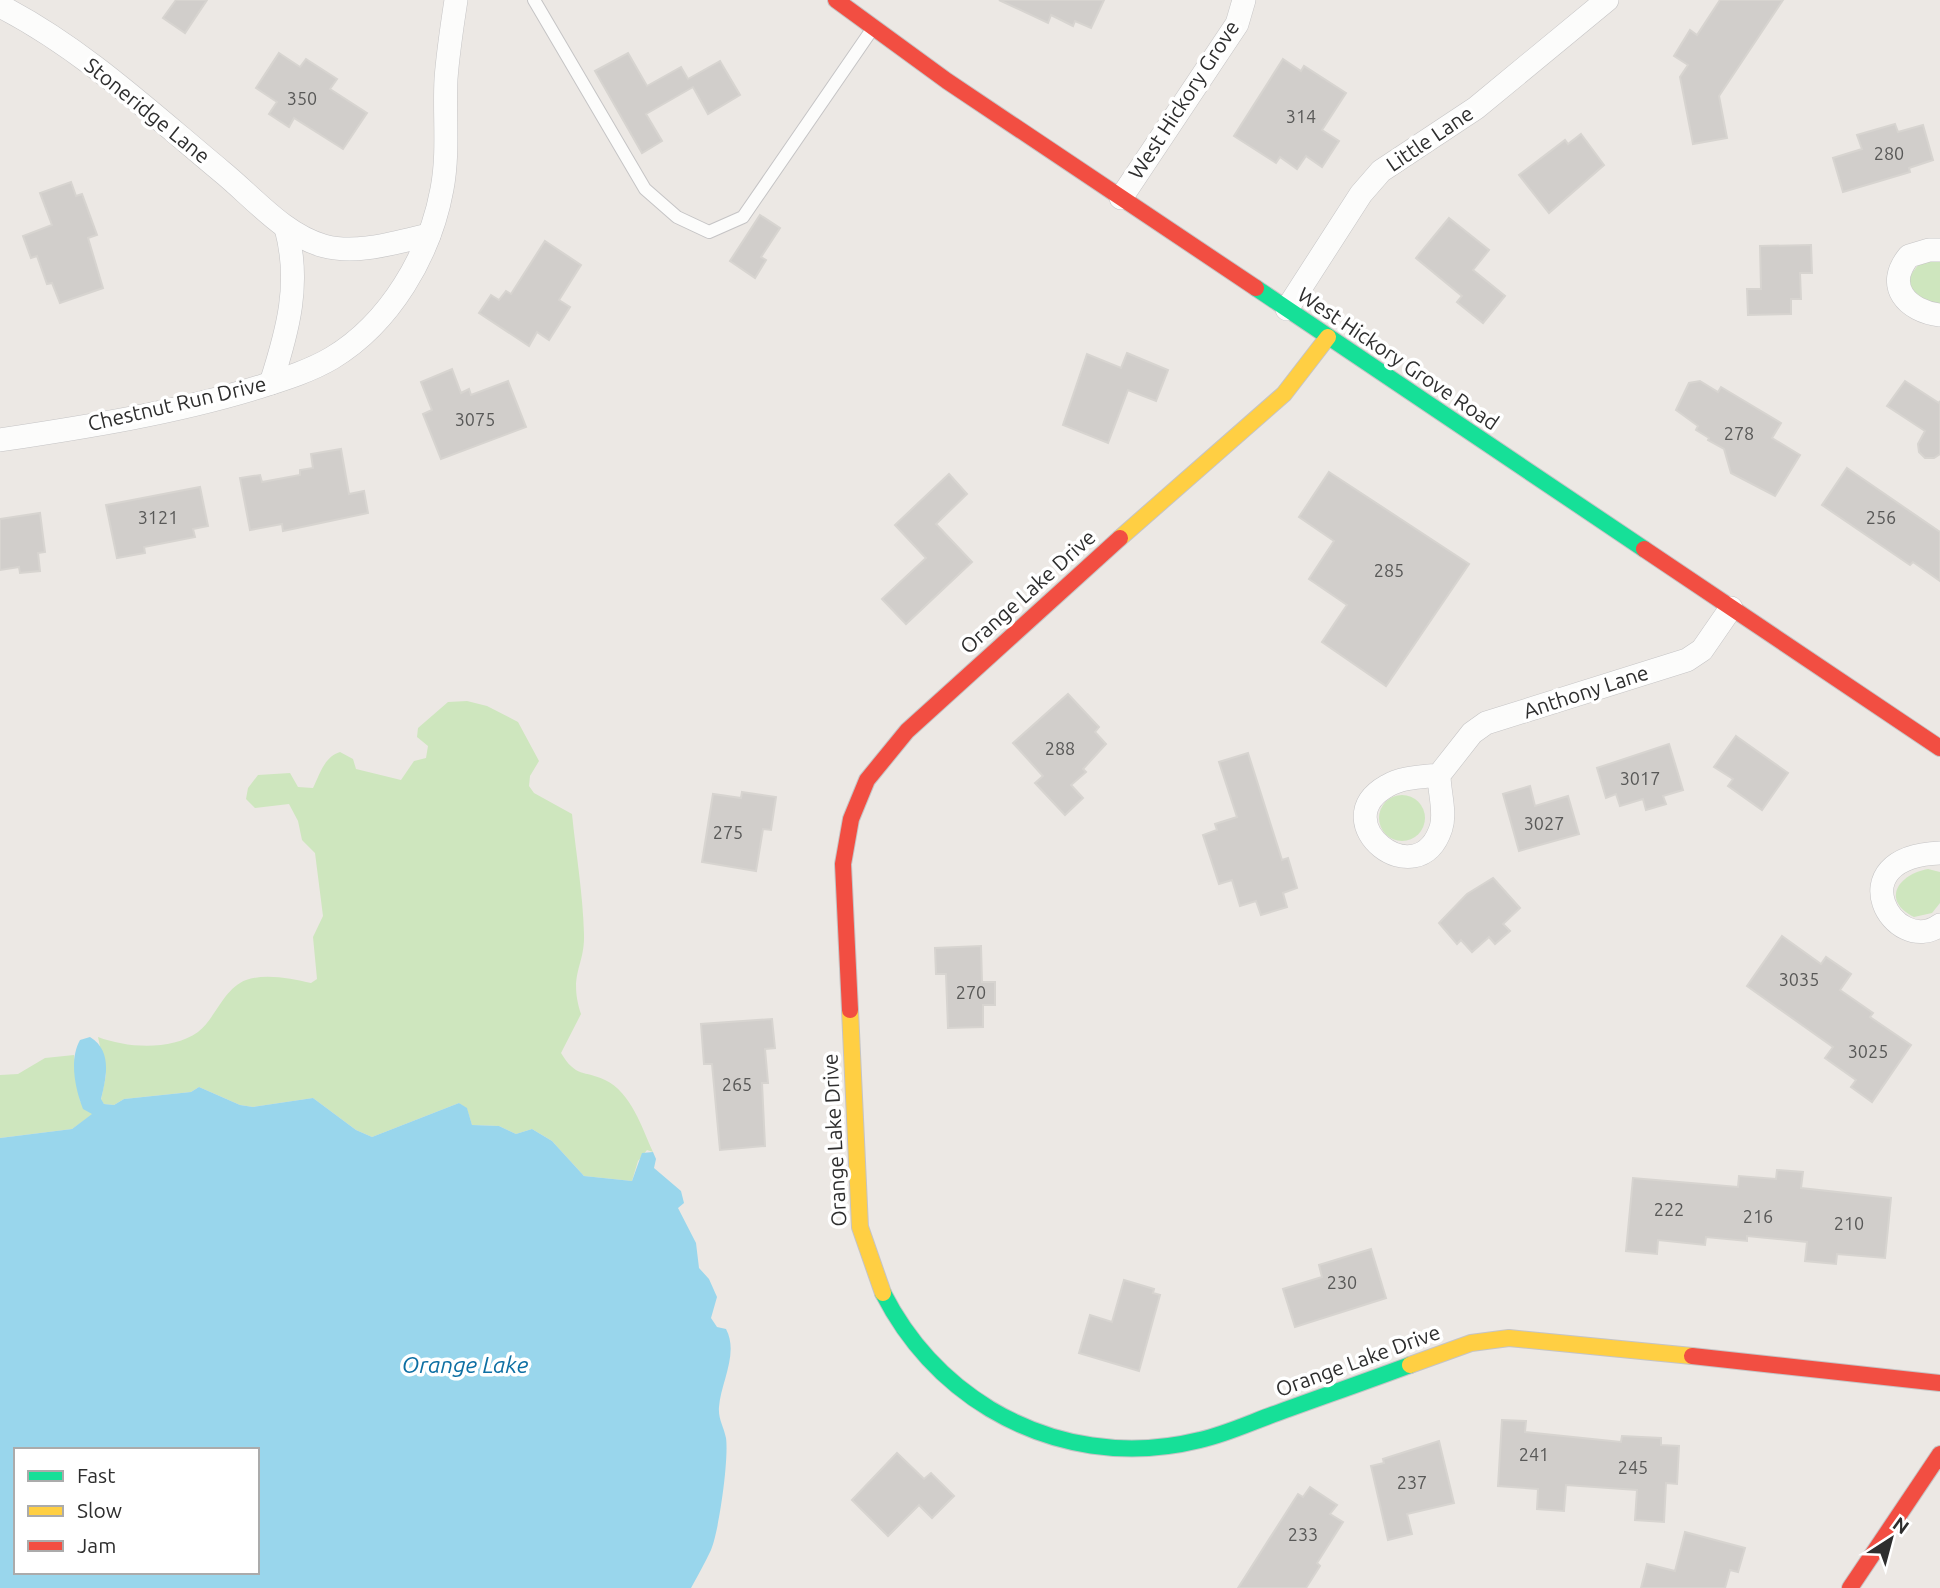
<svg xmlns="http://www.w3.org/2000/svg" width="1940" height="1588" viewBox="0 0 1940 1588" font-family="Ubuntu,sans-serif">
	<rect width="100%" height="100%" fill="#ece8e4"/>
	<!-- green -->
	<g fill="#cee6be">
		<polygon points="1922,260 1940,261 1940,305 1928,303 1910,289 1909,277"/>
		<path d="M 467,701 L 487,706 L 518,722 L 539,761 L 530,776 L 529,786 L 534,793 L 572,814 C 576,854 583,894 584,934 C 585,967 568,974 581,1014 L 561,1053 C 576,1078 584,1070 605,1080 C 631,1092 642,1128 653,1152 L 647,1150 L 638,1161 L 632,1181 L 584,1176 L 552,1141 L 532,1129 L 516,1134 L 499,1126 L 472,1125 L 467,1109 L 459,1103 L 372,1137 L 356,1130 L 313,1098 L 253,1107 L 240,1105 L 199,1087 L 191,1092 L 124,1099 L 114,1105 L 104,1104 L 101,1100 L 106,1075 L 98,1037 C 127,1048 171,1051 198,1032 C 216,1018 223,989 246,980 C 266,973 292,979 311,983 L 317,979 L 313,937 L 323,916 L 315,853 L 302,840 L 298,821 L 289,804 L 255,808 L 246,799 L 248,788 L 258,775 L 290,773 L 298,787 L 313,788 C 320,774 324,757 340,752 L 353,759 L 356,769 L 401,780 L 414,761 L 426,758 L 428,746 L 417,737 L 418,728 L 448,702 Z"/>
		<circle cx="1402" cy="818" r="23"/>
		<path d="M 1928,869 L 1940,872 L 1940,903 L 1932,913 L 1914,917 C 1880,900 1899,874 1928,869 Z"/>
		<polygon points="74,1055 80,1101 93,1114 72,1129 0,1138 0,1075 18,1074 45,1058"/>
	</g>
	<!-- water -->
	<path fill="#99d6ec" fill-rule="evenodd" d="M 90,1037 C 113,1051 106,1078 101,1099 L 104,1104 L 114,1105 L 124,1099 L 191,1092 L 199,1087 L 240,1105 L 253,1107 L 313,1098 L 356,1130 L 372,1137 L 459,1103 L 467,1108 L 472,1125 L 499,1126 L 516,1134 L 532,1129 L 552,1141 L 584,1176 L 632,1181 L 642,1153 L 653,1152 L 656,1159 L 654,1168 L 681,1191 L 684,1203 L 678,1208 L 696,1243 L 699,1268 L 709,1279 L 717,1297 L 711,1318 L 717,1327 L 726,1329 C 739,1353 721,1382 719,1407 C 718,1419 724,1427 726,1438 C 729,1459 719,1531 711,1550 C 705,1563 698,1575 691,1588 L 0,1588 L 0,1138 L 72,1129 L 92,1114 L 83,1109 C 75,1088 69,1060 80,1040 ZM 16,1450 L 257,1450 L 257,1572 L 16,1572 Z"/>
	<!-- building -->
	<g fill="#d1cecb" stroke="#d7d4d0" stroke-width="2">
		<polygon points="176,0 207,0 185,33 163,18"/>
		<polygon points="999,0 1104,0 1091,28 1075,21 1073,26 1051,15 1048,23"/>
		<polygon points="1720,0 1783,0 1719,96 1727,138 1693,144 1680,77 1688,65 1674,56 1690,30 1697,35"/>
		<polygon points="279,53 300,67 306,59 337,79 330,89 367,113 343,149 294,118 289,127 269,114 277,102 256,88"/>
		<polygon points="628,53 647,86 681,67 688,79 720,61 740,95 708,114 693,87 646,114 662,141 642,153 595,71"/>
		<polygon points="1283,59 1301,71 1304,66 1346,93 1322,130 1339,141 1322,167 1306,156 1297,169 1280,157 1276,163 1234,136"/>
		<polygon points="1895,124 1898,132 1923,125 1933,160 1909,168 1910,172 1843,192 1833,158 1862,149 1857,135"/>
		<polygon points="1581,134 1604,165 1549,213 1519,175 1565,140 1568,144"/>
		<polygon points="71,182 76,196 82,194 97,235 88,238 103,288 60,303 52,283 47,284 37,256 31,258 23,236 52,225 40,193"/>
		<polygon points="760,215 780,228 761,257 766,260 755,278 730,261"/>
		<polygon points="1449,218 1489,250 1473,270 1505,296 1483,323 1457,302 1462,296 1416,258"/>
		<polygon points="545,241 581,265 559,300 570,307 549,340 537,332 529,346 479,313 491,295 499,300 506,291 511,294"/>
		<polygon points="1811,245 1812,273 1800,273 1801,299 1791,299 1791,314 1748,315 1747,289 1761,289 1760,246"/>
		<polygon points="1127,353 1168,370 1156,401 1128,390 1108,443 1063,425 1087,354 1121,368"/>
		<polygon points="452,369 461,393 469,389 471,395 508,381 526,427 441,459 423,414 432,410 421,382"/>
		<polygon points="1700,381 1718,392 1721,387 1781,423 1772,438 1800,455 1775,496 1731,473 1724,449 1708,440 1709,438 1696,430 1698,426 1676,410 1689,383"/>
		<polygon points="1905,381 1939,403 1940,401 1940,454 1934,458 1925,458 1919,452 1918,444 1925,431 1887,406"/>
		<polygon points="341,449 349,494 364,491 368,513 283,531 282,524 250,530 240,478 260,475 262,482 300,475 300,470 313,468 311,454"/>
		<polygon points="1847,468 1940,532 1940,581 1913,562 1910,565 1822,505"/>
		<polygon points="1329,472 1469,564 1386,686 1322,642 1347,605 1309,579 1334,541 1299,517"/>
		<polygon points="949,474 967,494 936,524 972,562 906,624 882,599 926,558 895,525"/>
		<polygon points="200,487 208,526 193,529 195,537 144,547 145,553 117,558 106,505"/>
		<polygon points="40,513 45,552 38,553 40,571 20,573 19,567 0,570 0,519"/>
		<polygon points="1068,694 1099,727 1095,732 1106,744 1083,769 1086,772 1071,785 1083,798 1065,815 1035,783 1043,776 1013,743"/>
		<polygon points="1736,736 1788,773 1762,810 1728,786 1733,779 1714,767"/>
		<polygon points="1669,744 1683,790 1663,796 1666,804 1646,810 1643,799 1620,806 1616,794 1606,798 1597,768"/>
		<polygon points="1248,753 1282,860 1288,858 1297,888 1283,893 1287,907 1261,915 1256,901 1240,906 1232,880 1219,884 1203,835 1217,830 1215,824 1237,817 1219,762"/>
		<polygon points="1530,786 1535,806 1568,796 1579,834 1519,851 1503,794"/>
		<polygon points="742,792 776,797 771,830 763,829 756,871 702,862 713,794 741,798"/>
		<polygon points="1493,878 1520,908 1503,924 1510,931 1495,944 1489,937 1472,952 1461,940 1457,944 1439,923 1467,894"/>
		<polygon points="1782,936 1821,964 1826,957 1851,974 1840,990 1873,1013 1870,1017 1911,1045 1872,1102 1851,1087 1856,1080 1825,1058 1833,1047 1747,986"/>
		<polygon points="981,946 982,982 995,982 995,1005 983,1005 983,1027 948,1028 946,974 936,974 935,948"/>
		<polygon points="772,1019 775,1048 765,1049 768,1083 762,1083 765,1146 720,1150 712,1064 704,1064 701,1024"/>
		<polygon points="1777,1170 1803,1172 1801,1188 1891,1198 1885,1258 1837,1254 1836,1264 1805,1261 1807,1242 1747,1236 1747,1241 1706,1237 1705,1245 1658,1240 1657,1254 1626,1251 1633,1178 1738,1187 1739,1176 1776,1179"/>
		<polygon points="1371,1249 1386,1298 1295,1327 1283,1289 1322,1277 1319,1265"/>
		<polygon points="1124,1280 1154,1289 1153,1293 1160,1295 1139,1371 1079,1353 1090,1315 1112,1322"/>
		<polygon points="1502,1420 1526,1421 1525,1432 1621,1442 1622,1436 1661,1438 1661,1445 1679,1446 1677,1484 1666,1483 1664,1522 1635,1520 1637,1490 1566,1485 1564,1511 1537,1509 1538,1489 1498,1486"/>
		<polygon points="1439,1441 1454,1503 1407,1514 1412,1534 1388,1540 1371,1466 1384,1463 1383,1459"/>
		<polygon points="897,1453 924,1479 931,1473 954,1496 932,1518 919,1505 888,1536 852,1500"/>
		<polygon points="1310,1487 1337,1505 1330,1514 1343,1522 1317,1563 1320,1566 1306,1588 1238,1588 1298,1494 1303,1497"/>
		<polygon points="1685,1532 1745,1548 1738,1572 1730,1570 1725,1588 1641,1588 1647,1564 1675,1571"/>
	</g>
	<g fill="none" stroke-linecap="round" stroke-linejoin="round">
		<defs>
			<polyline id="lane" points="534,0 645,189 677,217 709,232 743,217 873,28"/>
			<g id="street">
				<path d="M 0,6 C 82,48 151,113 221,171 C 253,197 284,235 324,246 C 358,255 396,242 429,235"/>
				<polyline points="1121,198 1237,24 1244,0"/>
				<path d="M 1940,250 L 1929,250 L 1909,256 C 1884,286 1907,311 1940,315"/>
				<polyline points="1287,309 1361,194 1381,171 1476,108 1607,0"/>
				<path d="M 271,383 C 288,330 301,283 286,228"/>
				<path d="M 0,440 C 86,427 175,413 259,387 C 284,379 310,371 332,358 C 390,323 430,255 442,189 C 449,152 444,116 446,79 C 448,52 452,26 456,0"/>
				<path d="M 1439,775 C 1439,791 1446,813 1441,828 C 1418,898 1323,822 1387,786 C 1402,777 1422,777 1439,775 L 1472,733 L 1486,723 L 1687,660 L 1702,650 L 1731,608"/>
				<path d="M 1940,853 C 1836,857 1894,958 1940,925"/>
			</g>
			<g id="fast">
				<polyline points="1256,288 1644,549"/>
				<path d="M 883,1293 C 908,1342 944,1381 990,1409 C 1054,1447 1127,1458 1200,1440 C 1227,1434 1254,1421 1280,1412 C 1324,1396 1367,1381 1410,1365"/>
			</g>
			<g id="slow">
				<polyline points="1120,538 1284,394 1328,337"/>
				<polyline points="850,1010 860,1227 883,1293"/>
				<polyline points="1410,1365 1471,1343 1509,1338 1692,1356"/>
			</g>
			<g id="jam">
				<polyline points="836,0 947,81 1256,288"/>
				<polyline points="1644,549 1940,748"/>
				<polyline points="850,1010 843,864 851,819 867,780 907,731 1120,538"/>
				<polyline points="1692,1356 1940,1383"/>
				<polyline points="1850,1588 1940,1454"/>
			</g>
		</defs>
		<!-- lane casing -->
		<use href="#lane" stroke="#c5c4c5" stroke-width="14"/>
		<!-- street casing -->
		<use href="#street" stroke="#c5c4c5" stroke-width="24"/>
		<!-- fast casing -->
		<use href="#fast" stroke="#c5c4c5" stroke-width="18"/>
		<!-- slow casing -->
		<use href="#slow" stroke="#c5c4c5" stroke-width="18"/>
		<!-- jam casing -->
		<use href="#jam" stroke="#c5c4c5" stroke-width="18"/>
		<!-- lane -->
		<use href="#lane" stroke="#fcfcfb" stroke-width="12"/>
		<!-- street -->
		<use href="#street" stroke="#fcfcfb" stroke-width="23"/>
		<!-- fast -->
		<use href="#fast" stroke="#16e098" stroke-width="16"/>
		<!-- slow -->
		<use href="#slow" stroke="#ffcf43" stroke-width="16"/>
		<!-- jam -->
		<use href="#jam" stroke="#f24e42" stroke-width="16"/>
	</g>
	<g text-anchor="middle" stroke-width="7" stroke-linejoin="round" paint-order="stroke">
		<!-- number labels -->
		<g font-size="18" fill="#585857">
			<text x="302" y="105">350</text>
			<text x="1301" y="123">314</text>
			<text x="1889" y="160">280</text>
			<text x="475" y="426">3075</text>
			<text x="1739" y="440">278</text>
			<text x="158" y="524">3121</text>
			<text x="1881" y="524">256</text>
			<text x="1389" y="577">285</text>
			<text x="1060" y="755">288</text>
			<text x="1640" y="785">3017</text>
			<text x="1544" y="830">3027</text>
			<text x="728" y="839">275</text>
			<text x="1799" y="986">3035</text>
			<text x="971" y="999">270</text>
			<text x="1868" y="1058">3025</text>
			<text x="737" y="1091">265</text>
			<text x="1669" y="1216">222</text>
			<text x="1758" y="1223">216</text>
			<text x="1849" y="1230">210</text>
			<text x="1342" y="1289">230</text>
			<text x="1534" y="1461">241</text>
			<text x="1633" y="1474">245</text>
			<text x="1412" y="1489">237</text>
			<text x="1303" y="1541">233</text>
		</g>
		<!-- street labels -->
		<g font-size="21" fill="#2e2e2e" stroke="#fff">
			<text transform="translate(1184 100) rotate(-57)" y="7">West Hickory Grove</text>
			<text transform="translate(147 111) rotate(39)" y="7">Stoneridge Lane</text>
			<text transform="translate(1430 139) rotate(-34)" y="7">Little Lane</text>
			<text transform="translate(1398 359) rotate(34)" y="7">West Hickory Grove Road</text>
			<text transform="translate(177 404) rotate(-13)" y="7">Chestnut Run Drive</text>
			<text transform="translate(1028 592) rotate(-42)" y="7">Orange Lake Drive</text>
			<text transform="translate(1586 692) rotate(-18)" y="7">Anthony Lane</text>
			<text transform="translate(835 1140) rotate(-93)" y="7">Orange Lake Drive</text>
			<text transform="translate(1358 1361) rotate(-20)" y="7">Orange Lake Drive</text>
		</g>
		<!-- water labels -->
		<g font-size="23" font-style="italic" fill="#0d6fa3" stroke="#fff">
			<text x="465" y="1373">Orange Lake</text>
		</g>
	</g>
	<!-- legend -->
	<rect x="14" y="1448" width="245" height="126" fill="#ffffff" stroke="#ababab" stroke-width="2"/>
	<rect x="28" y="1471" width="35" height="10" fill="#16e098" stroke="#ababab" stroke-width="2"/>
	<text x="77" y="1483" font-size="21" fill="#2e2e2e">Fast</text>
	<rect x="28" y="1506" width="35" height="10" fill="#ffcf43" stroke="#ababab" stroke-width="2"/>
	<text x="77" y="1518" font-size="21" fill="#2e2e2e">Slow</text>
	<rect x="28" y="1541" width="35" height="10" fill="#f24e42" stroke="#ababab" stroke-width="2"/>
	<text x="77" y="1553" font-size="21" fill="#2e2e2e">Jam</text>
	<!-- north arrow -->
	<g transform="translate(1891 1539) rotate(36)" stroke="#ffffff" stroke-width="5" paint-order="stroke">
	<path d="M0-5L12 26L0 18L-12 26Z" fill="#2e2e2e"/>
	<text y="-10" font-size="19" font-weight="bold" text-anchor="middle" fill="#2e2e2e">N</text>
	</g>
</svg>
